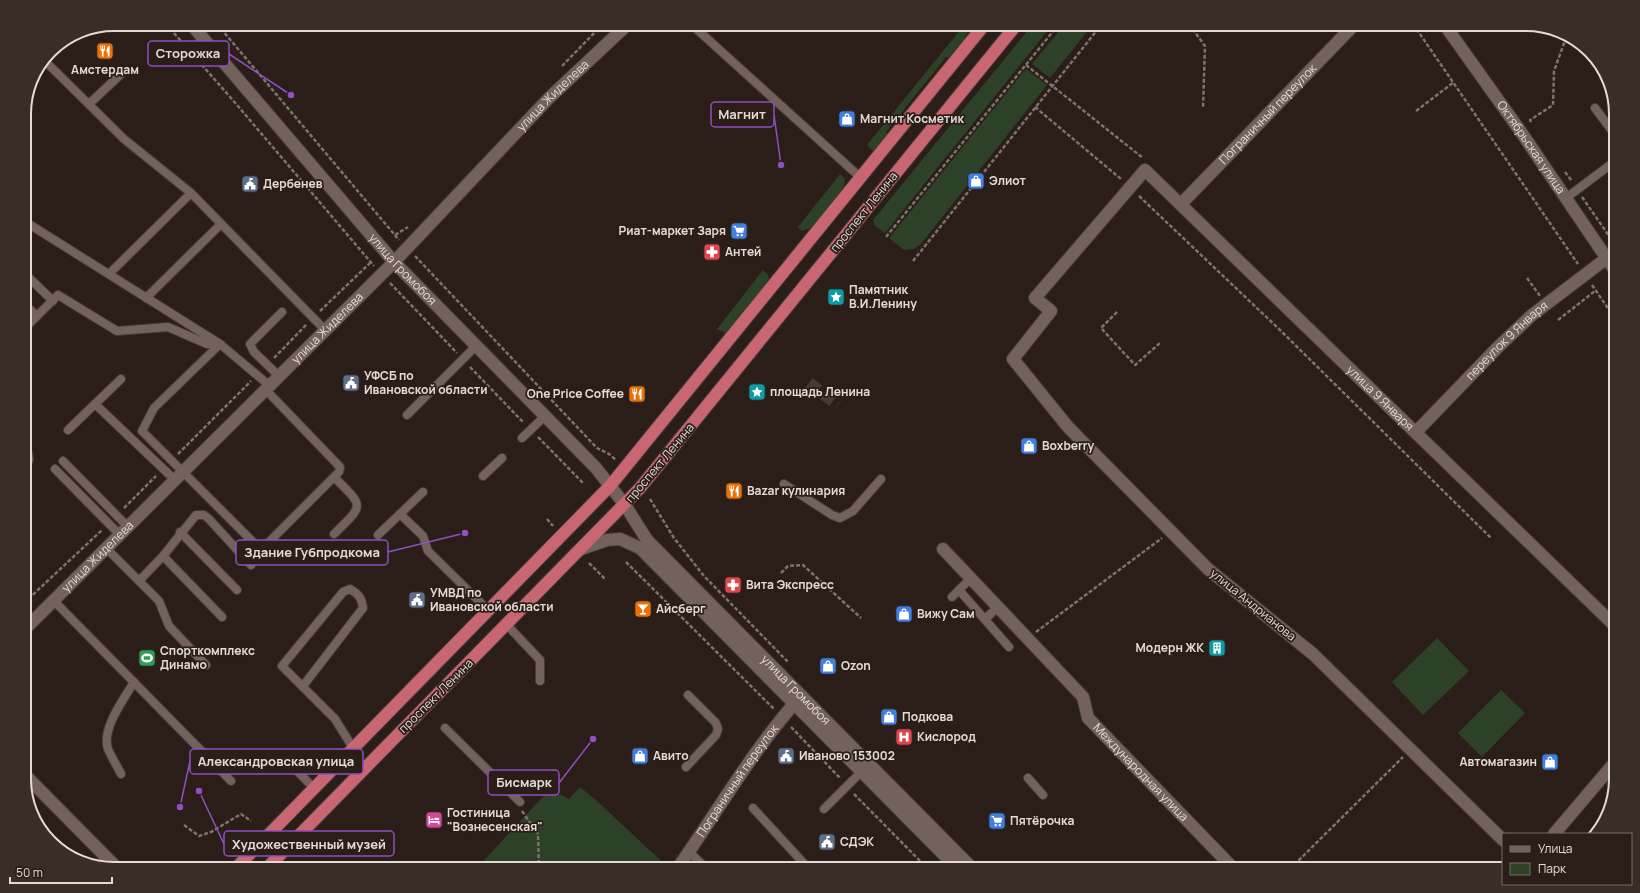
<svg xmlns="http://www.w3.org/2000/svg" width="1640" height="893" viewBox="0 0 1640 893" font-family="Manrope,sans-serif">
	<rect width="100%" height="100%" fill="#2b1e18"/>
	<!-- green -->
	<g fill="#2d4129">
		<polygon points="965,24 974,24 964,37 966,41 954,57 946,57 886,132 888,137 875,153 867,145"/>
		<polygon points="1033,24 1053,24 885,233 875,226 873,220"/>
		<polygon points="1065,24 1093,24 1050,78 1032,64"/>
		<polygon points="1026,69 1047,85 921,244 914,249 904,250 889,238"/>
		<polygon points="840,174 845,179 843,191 813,227 802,231 798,227"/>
		<polygon points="763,270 768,275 770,285 728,334 717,329"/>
		<polygon points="1437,638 1469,671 1423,715 1392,682"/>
		<polygon points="1501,690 1525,713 1482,757 1458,733"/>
		<polygon points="580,787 597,801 657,857 665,865 662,869 476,869 550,789 569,799"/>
	</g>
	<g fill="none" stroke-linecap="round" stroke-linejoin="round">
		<!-- pedestrian-tunnel -->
		<polyline stroke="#473a35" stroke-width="12" stroke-dasharray="12 6" stroke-linecap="butt" points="809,383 838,405"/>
		<defs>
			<g id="service">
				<polyline points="691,24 861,178"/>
				<polyline points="47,63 124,139 191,193 326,331"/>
				<polyline points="89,104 121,74"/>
				<polyline points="1595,108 1616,136"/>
				<polyline points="1614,162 1616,152"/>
				<polyline points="1566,198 1614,162 1616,163"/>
				<polyline points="24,221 220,344 270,386"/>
				<polyline points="24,273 53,301"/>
				<polyline points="109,274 191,193"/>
				<polyline points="146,298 221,224"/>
				<polyline points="24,304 37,316"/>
				<polyline points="24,329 58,295 117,331 168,327 207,344 220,344 154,408 142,431 261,550 339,472 340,467 266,390"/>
				<polyline points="280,377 254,352 250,344 282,312"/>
				<polyline points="95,404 176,481"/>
				<polyline points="407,415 476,346"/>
				<polyline points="68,430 121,379"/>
				<polyline points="522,438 545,416"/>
				<polyline points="24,449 28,453 29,460 24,468"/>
				<polyline points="63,461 129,528"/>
				<polyline points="55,469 121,536"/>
				<polyline points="483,476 502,458"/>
				<path d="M 334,477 C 364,507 365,504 334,534"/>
				<polyline points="784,484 832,515 840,518 853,511 881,479"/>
				<polyline points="400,514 423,536 428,551 488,610"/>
				<polyline points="180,532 237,590"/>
				<polyline points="378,535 423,492"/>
				<polyline points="107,549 159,601 169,626 206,665"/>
				<polyline points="163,556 222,617"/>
				<polyline points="139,581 163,556 196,515 204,515 209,519 251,565"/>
				<polyline points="959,590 1009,647"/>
				<polyline points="952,597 970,579"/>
				<polyline points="54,601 231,781"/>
				<polyline points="985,619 997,608"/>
				<polyline points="506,624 540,660 540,681"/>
				<path d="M 303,686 L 363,608 C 362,599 359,594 350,589 L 343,592 L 282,666 L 335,719 L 353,748"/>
				<polyline points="445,728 520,802"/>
				<polyline points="283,757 314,788"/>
				<polyline points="686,767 716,735 718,729 716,723 688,695"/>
				<path d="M 121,774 C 117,766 112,758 108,749 C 101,729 124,699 134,682"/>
				<polyline points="1028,778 1043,795"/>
				<polyline points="753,808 809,869"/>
				<polyline points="824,809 862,771"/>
				<polyline points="689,852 707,869"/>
			</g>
			<g id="minor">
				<path id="s1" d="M 1181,204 L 1355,24"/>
				<path id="s2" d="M 1416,432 L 1498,347 L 1532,315 L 1607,258"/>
				<path id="s3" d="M 943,549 L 1083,697 L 1088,718 L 1234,869"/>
				<path id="s4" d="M 24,630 L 394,262 L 549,98 L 628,24"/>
				<polyline points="24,774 118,869"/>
				<path id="s5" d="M 1503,840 L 1313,654 L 1208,569 L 1068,427 L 1013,359 L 1051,311 L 1035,298 L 1145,170 L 1616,627"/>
				<path id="s6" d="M 677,869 C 718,811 753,749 801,696"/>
			</g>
			<g id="secondary">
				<path id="s7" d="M 191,24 L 394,262 L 596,468 L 625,505 L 647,540 L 973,869"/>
				<path id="s8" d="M 1444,24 L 1521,132 L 1616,272"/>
				<polyline points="581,549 607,540 620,539 640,548 958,869"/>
				<polyline points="1554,834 1616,761"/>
			</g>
			<g id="trunk">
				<polyline points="235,869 610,486 985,24"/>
				<polyline points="266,869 640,488 1017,24"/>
			</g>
		</defs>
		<!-- service casing -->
		<use href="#service" stroke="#453b37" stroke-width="10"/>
		<!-- minor casing -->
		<use href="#minor" stroke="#453b37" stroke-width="14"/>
		<!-- secondary casing -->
		<use href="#secondary" stroke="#453b37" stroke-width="14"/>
		<!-- trunk casing -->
		<use href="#trunk" stroke="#453b37" stroke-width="14"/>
		<!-- path -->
		<g stroke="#7d726d" stroke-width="2.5" stroke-dasharray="4 2" stroke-linecap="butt">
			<polyline points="166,24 237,105 374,266"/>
			<polyline points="217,24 399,240"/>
			<polyline points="1189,24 1205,46 1203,108"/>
			<polyline points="1413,24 1578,264"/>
			<polyline points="1026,65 1143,158"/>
			<polyline points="562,66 603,24"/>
			<polyline points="1035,107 1121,179"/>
			<polyline points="1416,111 1454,82"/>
			<polyline points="1531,122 1530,120 1553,105 1554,71 1567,35"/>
			<polyline points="1565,172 1572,181"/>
			<polyline points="1139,196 1280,330 1491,538"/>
			<polyline points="1582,197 1616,246"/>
			<polyline points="395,235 408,227"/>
			<polyline points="886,237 1059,24"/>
			<polyline points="415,256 597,448 609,454 616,460"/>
			<polyline points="913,261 1102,24"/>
			<polyline points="1527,278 1540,296"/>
			<polyline points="390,283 457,353"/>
			<polyline points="1592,285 1616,320"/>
			<polyline points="320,311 370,263"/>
			<polyline points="1117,312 1101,328 1135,365 1160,343"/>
			<polyline points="1558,320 1595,291"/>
			<polyline points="274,358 307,324"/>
			<polyline points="470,367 523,422"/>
			<polyline points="538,437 583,483"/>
			<polyline points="178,454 251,381"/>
			<polyline points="650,499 674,538 704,576 789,663"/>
			<polyline points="124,508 156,476"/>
			<polyline points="547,519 553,526"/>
			<polyline points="626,562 774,709"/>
			<polyline points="589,563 606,580"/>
			<polyline points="781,573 788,566 803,565 861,618"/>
			<polyline points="24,603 102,530"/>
			<polyline points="1036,632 1162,538"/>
			<polyline points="791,727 840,778"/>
			<polyline points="854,794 928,869"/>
			<polyline points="522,811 538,834 539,869"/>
			<polyline points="184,825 199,836 211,832 241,814 251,821"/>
			<polyline points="984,862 991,869"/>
			<polyline points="1290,869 1403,757"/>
		</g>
		<!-- service -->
		<use href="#service" stroke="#72625b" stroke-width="8"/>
		<!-- minor -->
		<use href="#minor" stroke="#72625b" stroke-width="12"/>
		<!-- secondary -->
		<use href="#secondary" stroke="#72625b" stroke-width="12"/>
		<!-- trunk -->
		<use href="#trunk" stroke="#c86672" stroke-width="12"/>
	</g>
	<!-- icons -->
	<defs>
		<symbol id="restaurant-square" viewBox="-11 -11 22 22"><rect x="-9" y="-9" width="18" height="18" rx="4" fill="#e8710a" stroke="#2b1e18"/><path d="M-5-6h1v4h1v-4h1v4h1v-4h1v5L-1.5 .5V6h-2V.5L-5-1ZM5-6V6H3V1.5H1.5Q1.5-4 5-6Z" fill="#fff"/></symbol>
		<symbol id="shop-square" viewBox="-11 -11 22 22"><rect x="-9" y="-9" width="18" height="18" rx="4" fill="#3f7fe0" stroke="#2b1e18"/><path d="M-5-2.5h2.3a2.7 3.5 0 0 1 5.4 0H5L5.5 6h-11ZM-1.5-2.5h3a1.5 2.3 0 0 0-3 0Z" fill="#fff"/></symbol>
		<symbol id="civic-square" viewBox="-11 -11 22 22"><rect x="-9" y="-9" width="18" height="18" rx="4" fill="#5c6f8a" stroke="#2b1e18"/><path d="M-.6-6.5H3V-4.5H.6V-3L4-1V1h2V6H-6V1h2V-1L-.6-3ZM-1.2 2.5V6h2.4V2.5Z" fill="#fff"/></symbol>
		<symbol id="supermarket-square" viewBox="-11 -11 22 22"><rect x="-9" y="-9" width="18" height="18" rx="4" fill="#3f7fe0" stroke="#2b1e18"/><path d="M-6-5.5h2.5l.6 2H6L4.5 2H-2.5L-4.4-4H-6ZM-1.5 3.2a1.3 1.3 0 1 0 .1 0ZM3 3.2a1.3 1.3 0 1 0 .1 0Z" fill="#fff"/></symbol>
		<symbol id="pharmacy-square" viewBox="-11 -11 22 22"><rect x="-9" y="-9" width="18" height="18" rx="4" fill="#e0444e" stroke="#2b1e18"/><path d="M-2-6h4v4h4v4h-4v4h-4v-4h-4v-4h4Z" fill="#fff"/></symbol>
		<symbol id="sight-square" viewBox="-11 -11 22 22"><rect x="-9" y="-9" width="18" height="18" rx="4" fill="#0f9aa8" stroke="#2b1e18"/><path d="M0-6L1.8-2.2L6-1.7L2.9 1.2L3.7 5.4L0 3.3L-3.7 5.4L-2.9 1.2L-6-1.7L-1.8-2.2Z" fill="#fff"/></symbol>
		<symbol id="bar-square" viewBox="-11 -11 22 22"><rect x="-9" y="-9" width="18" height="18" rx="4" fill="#e8710a" stroke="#2b1e18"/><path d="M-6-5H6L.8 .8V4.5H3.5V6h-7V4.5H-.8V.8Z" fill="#fff"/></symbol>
		<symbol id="building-square" viewBox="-11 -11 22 22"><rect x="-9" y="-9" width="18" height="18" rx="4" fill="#0f9aa8" stroke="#2b1e18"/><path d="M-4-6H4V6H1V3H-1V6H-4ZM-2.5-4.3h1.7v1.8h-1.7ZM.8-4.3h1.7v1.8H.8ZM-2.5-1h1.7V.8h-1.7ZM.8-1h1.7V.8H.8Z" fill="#fff"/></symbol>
		<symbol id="stadium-square" viewBox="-11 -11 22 22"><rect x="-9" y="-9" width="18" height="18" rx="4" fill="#2e9e5b" stroke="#2b1e18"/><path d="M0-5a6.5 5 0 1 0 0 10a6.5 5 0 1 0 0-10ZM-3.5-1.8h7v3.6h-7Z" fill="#fff"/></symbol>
		<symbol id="hospital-square" viewBox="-11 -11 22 22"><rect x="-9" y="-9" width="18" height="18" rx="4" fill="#e0444e" stroke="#2b1e18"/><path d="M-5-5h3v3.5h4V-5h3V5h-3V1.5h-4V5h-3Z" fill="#fff"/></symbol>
		<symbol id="hotel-square" viewBox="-11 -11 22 22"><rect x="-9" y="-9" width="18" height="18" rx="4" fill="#d1479c" stroke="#2b1e18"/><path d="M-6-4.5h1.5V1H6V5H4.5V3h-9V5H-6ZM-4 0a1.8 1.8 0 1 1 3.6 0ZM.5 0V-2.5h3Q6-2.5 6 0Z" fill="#fff"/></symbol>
	</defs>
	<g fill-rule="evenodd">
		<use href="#restaurant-square" x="95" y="41" width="20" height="20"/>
		<use href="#shop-square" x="837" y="109" width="20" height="20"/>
		<use href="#shop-square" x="966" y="171" width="20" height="20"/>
		<use href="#civic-square" x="240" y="174" width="20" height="20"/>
		<use href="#supermarket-square" x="729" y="221" width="20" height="20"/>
		<use href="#pharmacy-square" x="702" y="242" width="20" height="20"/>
		<use href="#sight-square" x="826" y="287" width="20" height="20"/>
		<use href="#civic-square" x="341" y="373" width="20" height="20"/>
		<use href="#sight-square" x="747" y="382" width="20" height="20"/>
		<use href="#restaurant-square" x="627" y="384" width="20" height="20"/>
		<use href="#shop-square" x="1019" y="436" width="20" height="20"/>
		<use href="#restaurant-square" x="724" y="481" width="20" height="20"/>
		<use href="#pharmacy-square" x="723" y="575" width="20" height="20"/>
		<use href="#civic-square" x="407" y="590" width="20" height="20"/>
		<use href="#bar-square" x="633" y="599" width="20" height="20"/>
		<use href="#shop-square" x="894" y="604" width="20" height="20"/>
		<use href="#building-square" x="1207" y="638" width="20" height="20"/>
		<use href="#stadium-square" x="137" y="648" width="20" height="20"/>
		<use href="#shop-square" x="818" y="656" width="20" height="20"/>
		<use href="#shop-square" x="879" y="707" width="20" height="20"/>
		<use href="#hospital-square" x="894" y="727" width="20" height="20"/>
		<use href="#shop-square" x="630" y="746" width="20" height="20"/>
		<use href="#civic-square" x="776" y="746" width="20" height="20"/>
		<use href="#shop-square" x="1540" y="752" width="20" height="20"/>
		<use href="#hotel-square" x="424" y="810" width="20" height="20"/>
		<use href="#supermarket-square" x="987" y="811" width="20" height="20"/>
		<use href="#civic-square" x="817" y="832" width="20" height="20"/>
	</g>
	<g text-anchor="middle" stroke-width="3.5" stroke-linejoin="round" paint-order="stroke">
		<!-- poi labels -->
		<g font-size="12" font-weight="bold" fill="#e4dbd7" stroke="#2b1e18" text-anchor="start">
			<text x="105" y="74" text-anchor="middle">Амстердам</text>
			<text x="860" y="123">Магнит Косметик</text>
			<text x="989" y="185">Элиот</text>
			<text x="263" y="188">Дербенев</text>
			<text x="726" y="235" text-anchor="end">Риат-маркет Заря</text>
			<text x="725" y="256">Антей</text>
			<text x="849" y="294">Памятник<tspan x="849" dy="14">В.И.Ленину</tspan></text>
			<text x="364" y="380">УФСБ по<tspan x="364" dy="14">Ивановской области</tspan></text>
			<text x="770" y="396">площадь Ленина</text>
			<text x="624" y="398" text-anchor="end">One Price Coffee</text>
			<text x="1042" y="450">Boxberry</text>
			<text x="747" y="495">Bazar кулинария</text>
			<text x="746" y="589">Вита Экспресс</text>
			<text x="430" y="597">УМВД по<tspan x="430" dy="14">Ивановской области</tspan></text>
			<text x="656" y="613">Айсберг</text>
			<text x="917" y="618">Вижу Сам</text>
			<text x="1204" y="652" text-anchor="end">Модерн ЖК</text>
			<text x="160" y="655">Спорткомплекс<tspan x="160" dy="14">Динамо</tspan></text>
			<text x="841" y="670">Ozon</text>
			<text x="902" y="721">Подкова</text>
			<text x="917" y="741">Кислород</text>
			<text x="653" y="760">Авито</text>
			<text x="799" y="760">Иваново 153002</text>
			<text x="1537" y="766" text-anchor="end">Автомагазин</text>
			<text x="447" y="817">Гостиница<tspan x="447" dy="14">"Вознесенская"</tspan></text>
			<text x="1010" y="825">Пятёрочка</text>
			<text x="840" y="846">СДЭК</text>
		</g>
		<!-- street labels -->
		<g font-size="12" fill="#e4dbd7" stroke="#2b1e18">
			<text dy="4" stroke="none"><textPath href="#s4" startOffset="752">улица Жиделева</textPath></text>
			<text dy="4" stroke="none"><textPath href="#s1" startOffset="125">Пограничный переулок</textPath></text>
			<text dy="4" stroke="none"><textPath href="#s8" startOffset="151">Октябрьская улица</textPath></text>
			<text transform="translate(864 212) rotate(-51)" y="4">проспект Ленина</text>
			<text dy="4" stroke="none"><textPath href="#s7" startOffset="324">улица Громобоя</textPath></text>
			<text dy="4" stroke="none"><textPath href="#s4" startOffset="428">улица Жиделева</textPath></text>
			<text dy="4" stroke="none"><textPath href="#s2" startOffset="129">переулок 9 Января</textPath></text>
			<text dy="4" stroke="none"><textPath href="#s5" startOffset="1266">улица 9 Января</textPath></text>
			<text transform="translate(660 463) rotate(-50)" y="4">проспект Ленина</text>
			<text dy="4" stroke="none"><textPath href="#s4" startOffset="104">улица Жиделева</textPath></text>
			<text transform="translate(1253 605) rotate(39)" y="4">улица Андрианова</text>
			<text dy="4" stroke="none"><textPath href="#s7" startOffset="901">улица Громобоя</textPath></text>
			<text transform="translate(436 696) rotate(-45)" y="4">проспект Ленина</text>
			<text dy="4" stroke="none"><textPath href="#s3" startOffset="301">Международная улица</textPath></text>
			<text dy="4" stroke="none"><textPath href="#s6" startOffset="107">Пограничный переулок</textPath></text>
		</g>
	</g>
	<!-- crop -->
	<path d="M0 0H1640V893H0ZM114 31H1526A83 83 0 0 1 1609 114V779A83 83 0 0 1 1526 862H114A83 83 0 0 1 31 779V114A83 83 0 0 1 114 31Z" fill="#3a2d27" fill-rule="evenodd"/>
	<path fill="none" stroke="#e4dbd7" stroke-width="2" d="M114 31H1526A83 83 0 0 1 1609 114V779A83 83 0 0 1 1526 862H114A83 83 0 0 1 31 779V114A83 83 0 0 1 114 31Z"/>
	<!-- callouts -->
	<path fill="none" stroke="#904fc4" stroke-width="1.5" d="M291 95L229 54M781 165L774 115M465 533L388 552M180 807L190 761M593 739L559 783M199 791L224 844"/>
	<g fill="#904fc4" stroke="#2b1e18" stroke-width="1.5">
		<circle cx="291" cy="95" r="4"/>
		<circle cx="781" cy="165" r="4"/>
		<circle cx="465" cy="533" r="4"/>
		<circle cx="180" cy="807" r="4"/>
		<circle cx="593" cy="739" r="4"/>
		<circle cx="199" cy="791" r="4"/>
	</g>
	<g fill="#2b1e18" stroke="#904fc4" stroke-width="1.5">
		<rect x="148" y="41" width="81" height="25" rx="4"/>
		<rect x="711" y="102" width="63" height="25" rx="4"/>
		<rect x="236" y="540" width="152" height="25" rx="4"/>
		<rect x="190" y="749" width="173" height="25" rx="4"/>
		<rect x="488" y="770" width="71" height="25" rx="4"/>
		<rect x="224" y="831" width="170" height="25" rx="4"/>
	</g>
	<g font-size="13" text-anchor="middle" font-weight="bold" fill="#e4dbd7">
		<text x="188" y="58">Сторожка</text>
		<text x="742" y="119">Магнит</text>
		<text x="312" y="557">Здание Губпродкома</text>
		<text x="276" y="766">Александровская улица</text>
		<text x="524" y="787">Бисмарк</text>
		<text x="309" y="849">Художественный музей</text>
	</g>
	<!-- legend -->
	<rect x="1502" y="833" width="130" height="52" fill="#2b1e18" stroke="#756a64"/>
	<rect x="1510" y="846" width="20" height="6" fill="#72625b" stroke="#756a64"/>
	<text x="1538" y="853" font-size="12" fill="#e4dbd7">Улица</text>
	<rect x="1510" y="863" width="20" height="12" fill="#2d4129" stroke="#756a64"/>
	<text x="1538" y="873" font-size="12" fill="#e4dbd7">Парк</text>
	<!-- scale -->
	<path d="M10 877v6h102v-6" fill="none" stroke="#e4dbd7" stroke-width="2"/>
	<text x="16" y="877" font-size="12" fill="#e4dbd7" stroke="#2b1e18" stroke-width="3" paint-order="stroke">50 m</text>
</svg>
